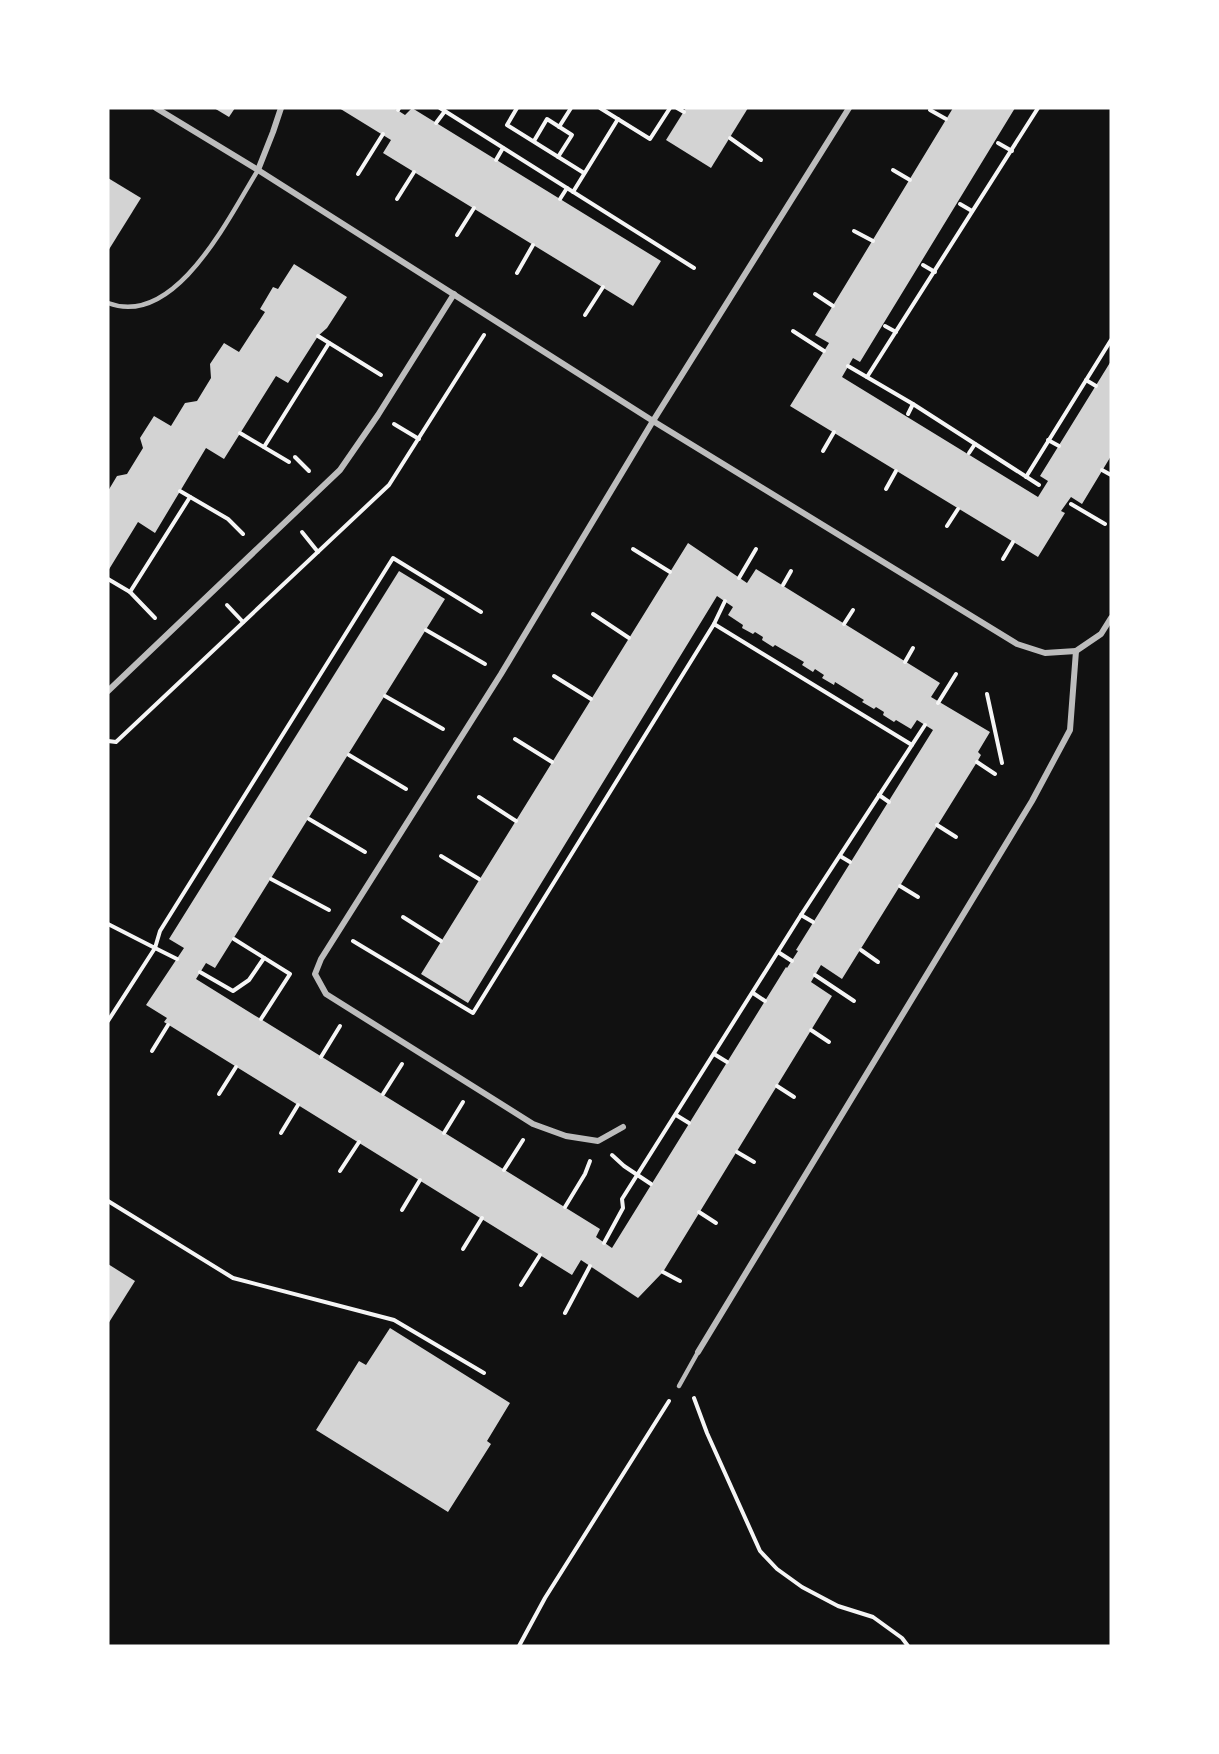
<svg xmlns="http://www.w3.org/2000/svg" width="1219" height="1754" viewBox="0 0 1219 1754" font-family="Karla,sans-serif">
	<rect width="100%" height="100%" fill="#111"/>
	<!-- building -->
	<g fill="#d3d3d3">
		<polygon points="214,108 235,108 229,117"/>
		<polygon points="339,108 394,108 405,115 412,108 661,261 633,306 383,153 391,140"/>
		<polygon points="686,108 748,108 711,168 666,140"/>
		<polygon points="953,108 1015,108 860,362 853,358 842,377 1038,497 1048,481 1040,476 1111,361 1111,456 1082,504 1071,497 1061,511 1065,513 1038,557 790,406 829,343 815,335"/>
		<polygon points="108,178 141,198 108,251"/>
		<polygon points="294,264 347,297 327,328 318,336 288,383 276,376 224,459 206,448 155,533 138,522 108,571 108,491 117,476 127,474 143,448 140,438 154,416 171,426 185,403 197,401 211,378 210,364 224,343 239,352 265,312 260,309 273,287 278,289"/>
		<polygon points="688,543 747,583 756,569 940,683 931,697 990,732 978,752 981,755 977,762 842,979 821,965 811,982 832,996 663,1272 638,1298 581,1260 572,1275 164,1022 167,1018 146,1005 184,948 169,939 399,571 445,599 215,968 206,963 196,979 600,1229 596,1237 612,1248 786,967 787,968 798,951 796,950 933,730 917,720 911,729 896,720 894,722 883,715 884,712 876,707 874,709 862,702 864,700 835,682 834,685 822,678 824,675 815,669 813,672 802,665 804,662 775,645 773,647 762,640 763,637 755,632 753,634 742,628 743,625 728,615 733,607 717,596 468,1003 421,974"/>
		<polygon points="108,1264 135,1281 108,1324"/>
		<polygon points="390,1328 510,1403 487,1441 491,1444 448,1512 316,1430 359,1361 366,1365"/>
	</g>
	<g fill="none" stroke-linecap="round" stroke-linejoin="round">
		<!-- path -->
		<g stroke="#f5f5f5" stroke-width="4">
			<polyline points="440,108 694,268"/>
			<polyline points="517,108 507,125 584,173"/>
			<polyline points="600,108 650,139 670,108"/>
			<polyline points="677,108 684,112"/>
			<polyline points="398,110 399,108"/>
			<polyline points="930,110 946,119"/>
			<polyline points="436,123 445,111"/>
			<polyline points="559,127 571,108"/>
			<polyline points="730,138 761,160"/>
			<polyline points="534,141 547,119 572,135 558,157"/>
			<polyline points="998,143 1012,151"/>
			<polyline points="496,160 503,148"/>
			<polyline points="893,170 910,180"/>
			<polyline points="358,174 383,134"/>
			<polyline points="573,192 618,119"/>
			<polyline points="397,199 414,172"/>
			<polyline points="560,199 567,188"/>
			<polyline points="960,204 972,211"/>
			<polyline points="854,231 873,241"/>
			<polyline points="457,235 474,208"/>
			<polyline points="923,265 935,272"/>
			<polyline points="517,273 533,245"/>
			<polyline points="815,294 833,306"/>
			<polyline points="585,315 603,287"/>
			<polyline points="885,326 896,332"/>
			<polyline points="793,331 824,351"/>
			<polyline points="318,336 381,375"/>
			<polyline points="848,366 913,404 1039,485"/>
			<polyline points="867,377 1038,108"/>
			<polyline points="1086,380 1096,386"/>
			<polyline points="908,414 913,404"/>
			<polyline points="394,424 419,439"/>
			<polyline points="240,433 289,462"/>
			<polyline points="1048,440 1059,446"/>
			<polyline points="264,447 329,343"/>
			<polyline points="823,451 834,432"/>
			<polyline points="969,453 975,444"/>
			<polyline points="295,457 309,471"/>
			<polyline points="1102,470 1111,475"/>
			<polyline points="1026,477 1111,340"/>
			<polyline points="886,489 896,471"/>
			<polyline points="180,491 228,519 243,534"/>
			<polyline points="1071,504 1105,524"/>
			<polyline points="947,526 958,509"/>
			<polyline points="302,532 318,552"/>
			<polyline points="633,549 670,572"/>
			<polyline points="1003,559 1013,542"/>
			<polyline points="739,578 756,549"/>
			<polyline points="108,579 130,592 155,618"/>
			<polyline points="783,585 791,571"/>
			<polyline points="130,592 190,497"/>
			<polyline points="227,605 243,622"/>
			<polyline points="593,614 629,638"/>
			<polyline points="714,624 725,601"/>
			<polyline points="844,624 853,610"/>
			<polyline points="426,630 485,664"/>
			<polyline points="905,662 913,648"/>
			<polyline points="554,676 591,699"/>
			<polyline points="987,694 1002,763"/>
			<polyline points="385,696 443,729"/>
			<polyline points="938,703 956,674"/>
			<polyline points="515,739 552,762"/>
			<polyline points="108,741 116,742 389,485 484,335"/>
			<polyline points="349,755 406,789"/>
			<polyline points="977,762 995,774"/>
			<polyline points="879,795 889,802"/>
			<polyline points="479,797 516,821"/>
			<polyline points="309,819 365,852"/>
			<polyline points="937,825 956,837"/>
			<polyline points="441,856 479,879"/>
			<polyline points="840,856 850,862"/>
			<polyline points="271,879 329,910"/>
			<polyline points="900,886 918,897"/>
			<polyline points="801,915 813,922"/>
			<polyline points="403,917 441,941"/>
			<polyline points="108,924 155,948 160,931 393,558 481,612"/>
			<polyline points="234,939 290,974 261,1019"/>
			<polyline points="353,941 473,1013 714,624 912,745"/>
			<polyline points="861,950 878,962"/>
			<polyline points="778,952 792,961"/>
			<polyline points="200,972 233,991 249,980 264,958"/>
			<polyline points="815,975 854,1001"/>
			<polyline points="753,993 765,1001"/>
			<polyline points="108,1021 155,948 177,959"/>
			<polyline points="811,1030 829,1042"/>
			<polyline points="152,1051 168,1025"/>
			<polyline points="714,1054 727,1062"/>
			<polyline points="321,1057 340,1026"/>
			<polyline points="777,1086 794,1097"/>
			<polyline points="219,1094 236,1067"/>
			<polyline points="383,1094 402,1064"/>
			<polyline points="676,1115 689,1123"/>
			<polyline points="281,1133 298,1105"/>
			<polyline points="444,1133 463,1102"/>
			<polyline points="737,1152 754,1162"/>
			<polyline points="612,1155 624,1166 651,1184"/>
			<polyline points="504,1170 523,1140"/>
			<polyline points="340,1171 359,1142"/>
			<polyline points="108,1201 233,1278 394,1320 484,1373"/>
			<polyline points="565,1207 585,1174 590,1161"/>
			<polyline points="402,1210 420,1180"/>
			<polyline points="699,1212 716,1223"/>
			<polyline points="604,1243 623,1208 622,1199 801,915 925,725"/>
			<polyline points="463,1249 482,1218"/>
			<polyline points="663,1272 680,1281"/>
			<polyline points="521,1285 540,1255"/>
			<polyline points="565,1313 590,1266"/>
			<polyline points="694,1398 707,1433 760,1551 777,1569 802,1587 838,1606 873,1617 902,1638 908,1646"/>
			<polyline points="519,1646 545,1598 669,1401"/>
		</g>
		<!-- service -->
		<g stroke="#bcbcbc" stroke-width="4.5">
			<path d="M 108,303 C 176,329 230,215 258,170"/>
			<polyline points="679,1386 698,1352"/>
		</g>
		<!-- minor -->
		<g stroke="#bcbcbc" stroke-width="6">
			<polyline points="156,108 258,170 653,421 1017,644 1045,653 1076,651"/>
			<polyline points="258,170 273,132 281,108"/>
			<polyline points="108,691 340,470 378,415 454,294"/>
			<polyline points="623,1127 598,1141 566,1136 533,1124 326,994 315,974 321,959 501,674 653,421 849,108"/>
			<polyline points="698,1352 1032,801 1070,730 1076,651 1101,634 1111,618"/>
		</g>
	</g>
	<!-- border -->
	<rect width="1219" height="1754" fill="none" stroke="#ffffff" stroke-width="219"/>
</svg>
